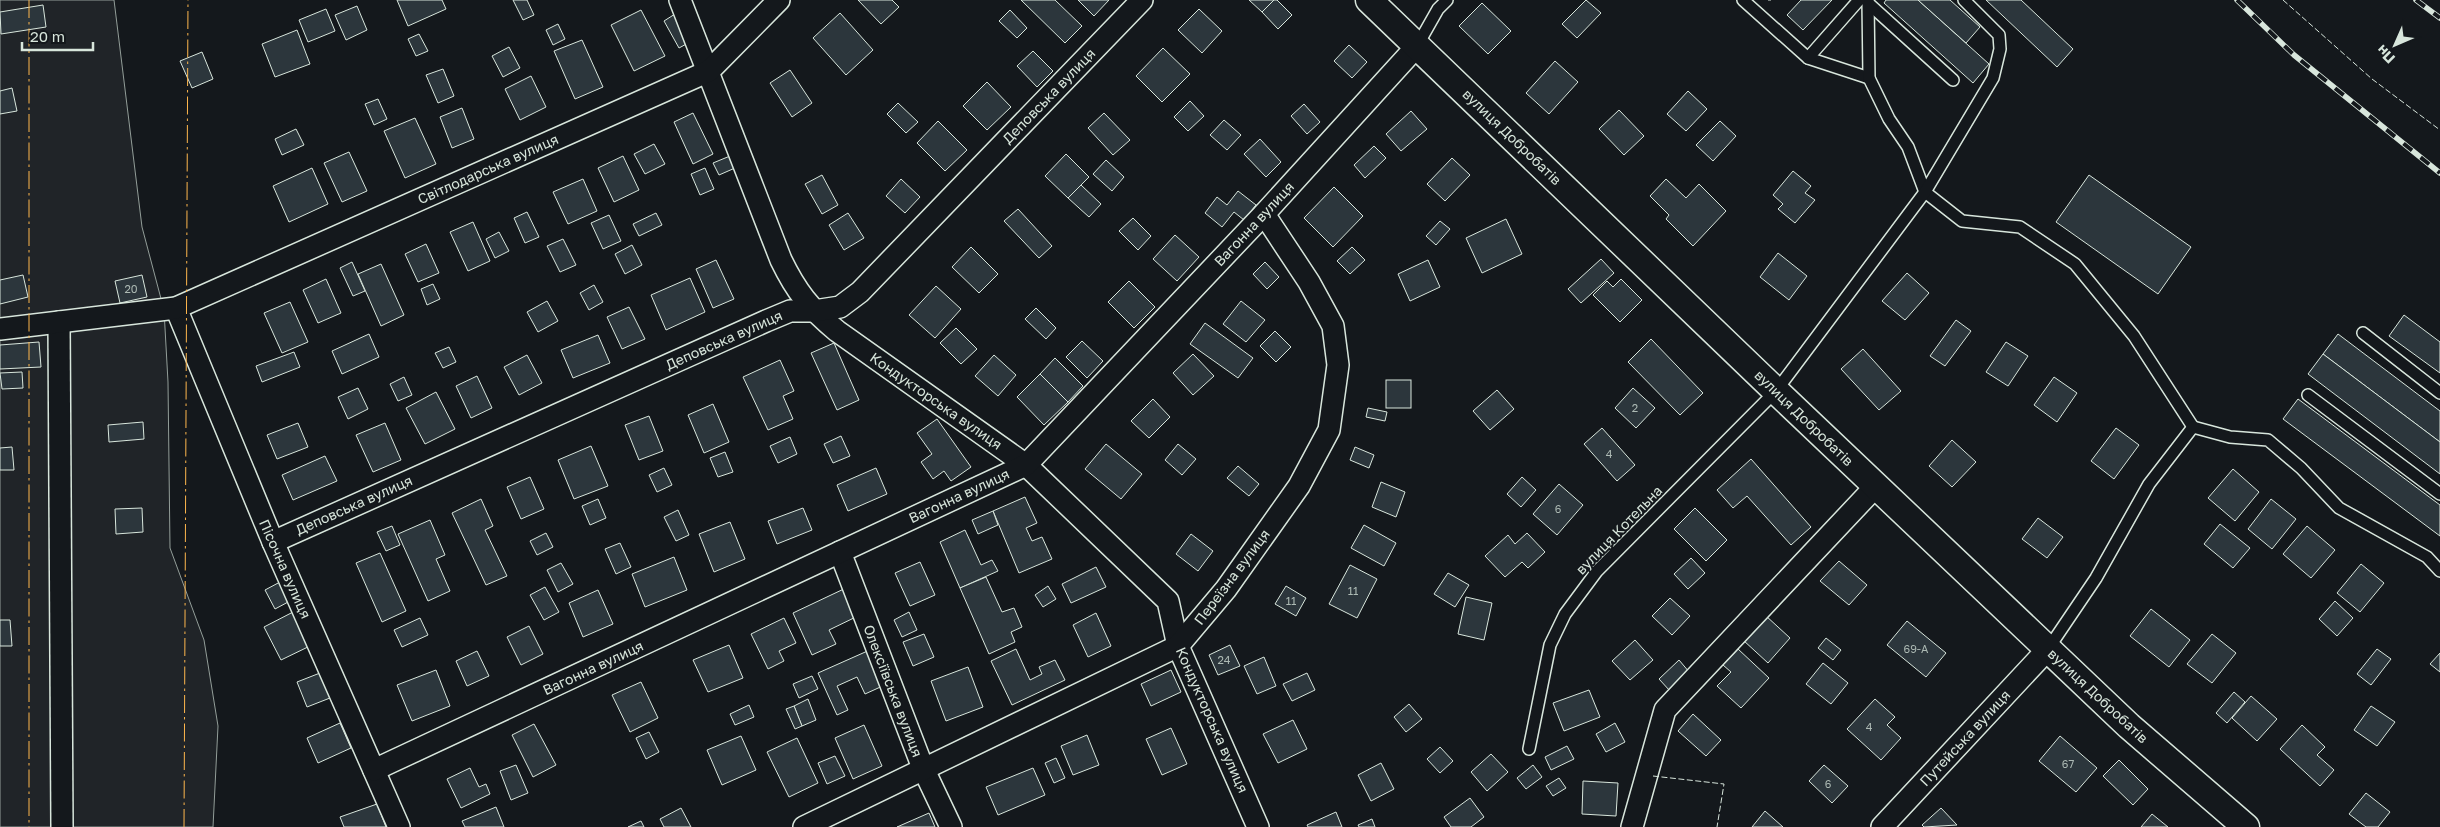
<svg xmlns="http://www.w3.org/2000/svg" width="2440" height="827" viewBox="0 0 2440 827" font-family="'Golos Text',sans-serif">
	<rect width="100%" height="100%" fill="#14181c"/>
	<!-- green -->
	<polygon fill="#202428" stroke="#939e99" points="0,0 114,0 142,227 164,310 168,382 170,548 204,640 218,726 213,827 0,827"/>
	<!-- building -->
	<g fill="#2c363c" stroke="#d8e6dc">
		<polygon points="397,0 442,0 446,9 408,26"/>
		<polygon points="513,0 527,0 534,15 523,20"/>
		<polygon points="858,0 892,0 899,7 881,24"/>
		<polygon points="1021,0 1055,0 1082,26 1065,43"/>
		<polygon points="1078,0 1109,0 1094,16"/>
		<polygon points="1249,0 1274,0 1262,12"/>
		<polygon points="1274,0 1277,0 1292,15 1278,29 1262,12"/>
		<polygon points="1586,0 1601,13 1577,38 1562,24"/>
		<polygon points="1801,0 1832,0 1803,30 1787,15"/>
		<polygon points="1886,0 1918,0 1989,64 1973,83 1884,3"/>
		<polygon points="1918,0 1950,0 1980,27 1966,43"/>
		<polygon points="1986,0 2021,0 2073,49 2057,67"/>
		<polygon points="1482,3 1511,31 1488,54 1459,26"/>
		<polygon points="43,5 46,27 1,34 0,12"/>
		<polygon points="357,6 367,30 346,40 335,15"/>
		<polygon points="326,9 335,31 308,42 299,20"/>
		<polygon points="1199,9 1222,31 1202,53 1178,30"/>
		<polygon points="641,10 665,56 634,71 611,25"/>
		<polygon points="1010,10 1027,28 1017,38 999,21"/>
		<polygon points="840,13 873,50 846,75 813,38"/>
		<polygon points="675,14 690,42 679,48 664,21"/>
		<polygon points="558,24 565,39 553,45 546,30"/>
		<polygon points="297,30 310,64 275,77 262,44"/>
		<polygon points="419,34 428,51 416,56 408,39"/>
		<polygon points="582,40 603,87 575,99 554,51"/>
		<polygon points="1349,45 1367,62 1352,78 1334,61"/>
		<polygon points="509,47 520,68 503,77 492,56"/>
		<polygon points="1163,48 1190,74 1162,102 1136,76"/>
		<polygon points="1033,51 1053,71 1037,87 1017,66"/>
		<polygon points="202,52 213,79 192,88 180,61"/>
		<polygon points="1555,61 1578,82 1549,114 1526,93"/>
		<polygon points="443,69 454,96 438,103 426,75"/>
		<polygon points="790,70 812,103 792,117 770,83"/>
		<polygon points="531,76 546,107 520,120 505,89"/>
		<polygon points="987,82 1011,107 987,130 963,106"/>
		<polygon points="12,88 17,111 0,114 0,91"/>
		<polygon points="1688,91 1707,109 1686,131 1667,114"/>
		<polygon points="378,99 387,119 374,125 365,104"/>
		<polygon points="1190,101 1204,116 1188,131 1174,117"/>
		<polygon points="898,103 918,122 906,133 887,114"/>
		<polygon points="1304,104 1320,122 1307,134 1291,116"/>
		<polygon points="462,108 474,139 452,148 440,117"/>
		<polygon points="1619,110 1644,136 1624,155 1599,129"/>
		<polygon points="1411,111 1427,129 1401,151 1386,134"/>
		<polygon points="693,113 713,154 693,164 674,122"/>
		<polygon points="1104,113 1130,140 1113,155 1088,128"/>
		<polygon points="415,118 436,164 405,178 384,131"/>
		<polygon points="1224,120 1241,135 1227,150 1210,135"/>
		<polygon points="938,121 967,150 945,171 917,143"/>
		<polygon points="1720,121 1736,136 1713,161 1696,145"/>
		<polygon points="296,129 304,145 282,155 275,139"/>
		<polygon points="1260,139 1281,162 1266,177 1244,154"/>
		<polygon points="654,144 665,164 645,174 634,154"/>
		<polygon points="1374,146 1386,158 1365,178 1354,165"/>
		<polygon points="349,152 367,191 342,202 324,163"/>
		<polygon points="1066,154 1089,177 1068,198 1045,176"/>
		<polygon points="623,156 639,190 614,202 598,168"/>
		<polygon points="730,156 735,168 719,175 713,163"/>
		<polygon points="1452,158 1470,175 1445,201 1427,184"/>
		<polygon points="1106,160 1124,177 1112,191 1093,174"/>
		<polygon points="312,168 328,204 289,222 273,186"/>
		<polygon points="705,168 714,189 700,195 691,174"/>
		<polygon points="1793,171 1811,186 1805,193 1815,200 1795,223 1778,209 1783,204 1773,195"/>
		<polygon points="822,175 838,205 822,214 805,184"/>
		<polygon points="2089,175 2191,247 2158,294 2056,222"/>
		<polygon points="583,179 597,211 568,224 553,192"/>
		<polygon points="901,179 920,197 905,213 886,196"/>
		<polygon points="1666,179 1686,198 1699,184 1726,211 1693,246 1666,219 1669,215 1650,196"/>
		<polygon points="1081,185 1101,204 1089,217 1068,198"/>
		<polygon points="1334,187 1363,216 1333,247 1304,218"/>
		<polygon points="1238,191 1256,205 1244,220 1234,212 1222,227 1205,213 1217,197 1227,205"/>
		<polygon points="1018,209 1052,246 1039,258 1004,221"/>
		<polygon points="527,212 539,237 525,243 514,218"/>
		<polygon points="656,213 662,225 639,236 633,224"/>
		<polygon points="848,213 864,238 844,250 829,225"/>
		<polygon points="609,215 621,241 603,249 591,223"/>
		<polygon points="1133,218 1151,236 1138,250 1119,231"/>
		<polygon points="1506,219 1522,254 1482,273 1466,238"/>
		<polygon points="1440,221 1450,229 1436,245 1426,236"/>
		<polygon points="473,222 490,261 468,271 450,232"/>
		<polygon points="499,232 509,251 495,258 486,239"/>
		<polygon points="1175,235 1199,257 1177,281 1153,259"/>
		<polygon points="563,239 576,265 560,272 547,246"/>
		<polygon points="426,244 439,273 418,282 405,254"/>
		<polygon points="632,245 642,265 625,274 615,254"/>
		<polygon points="971,247 998,274 979,293 952,267"/>
		<polygon points="1352,247 1365,260 1350,274 1337,261"/>
		<polygon points="1778,253 1807,276 1789,300 1760,277"/>
		<polygon points="1601,259 1614,273 1581,303 1568,289"/>
		<polygon points="716,260 734,299 713,308 696,269"/>
		<polygon points="1428,260 1440,287 1410,301 1398,274"/>
		<polygon points="352,262 365,291 353,296 340,268"/>
		<polygon points="1265,262 1279,277 1267,289 1253,274"/>
		<polygon points="381,264 404,315 381,326 358,274"/>
		<polygon points="1907,273 1929,293 1905,320 1882,301"/>
		<polygon points="23,275 28,297 0,304 0,280"/>
		<polygon points="142,275 147,297 120,303 115,281"/>
		<polygon points="690,278 705,312 666,330 651,295"/>
		<polygon points="326,279 341,313 318,323 303,290"/>
		<polygon points="1621,279 1642,300 1620,322 1593,295 1607,281 1613,287"/>
		<polygon points="1129,281 1155,307 1134,328 1108,302"/>
		<polygon points="433,284 440,299 427,305 421,289"/>
		<polygon points="594,285 603,302 589,310 580,293"/>
		<polygon points="936,286 961,309 935,338 909,315"/>
		<polygon points="547,301 558,321 538,332 527,312"/>
		<polygon points="1241,301 1265,320 1246,342 1223,324"/>
		<polygon points="290,302 308,342 282,353 264,313"/>
		<polygon points="629,307 645,339 622,349 607,317"/>
		<polygon points="1036,308 1056,328 1046,339 1025,319"/>
		<polygon points="2404,315 2440,342 2440,373 2389,336"/>
		<polygon points="1956,320 1971,331 1945,366 1930,356"/>
		<polygon points="1205,323 1253,358 1238,378 1190,344"/>
		<polygon points="956,328 977,349 961,364 940,343"/>
		<polygon points="1275,331 1291,347 1276,362 1260,346"/>
		<polygon points="369,334 379,357 342,374 332,351"/>
		<polygon points="2338,334 2440,411 2440,442 2323,354"/>
		<polygon points="598,335 610,363 573,378 561,350"/>
		<polygon points="1651,339 1703,393 1680,415 1628,362"/>
		<polygon points="1082,341 1103,361 1087,378 1066,357"/>
		<polygon points="39,342 41,367 0,369 0,345"/>
		<polygon points="2006,342 2028,356 2008,386 1986,372"/>
		<polygon points="834,343 859,400 837,410 811,353"/>
		<polygon points="449,347 456,362 443,368 435,353"/>
		<polygon points="1863,349 1901,391 1879,410 1841,369"/>
		<polygon points="294,352 300,367 262,382 256,366"/>
		<polygon points="1193,354 1214,376 1193,395 1173,373"/>
		<polygon points="2323,354 2440,442 2440,474 2308,374"/>
		<polygon points="527,355 542,383 519,395 504,367"/>
		<polygon points="994,355 1016,375 998,396 975,376"/>
		<polygon points="1055,358 1083,386 1068,402 1040,374"/>
		<polygon points="780,360 794,391 783,396 793,419 768,430 743,377"/>
		<polygon points="22,372 23,388 2,389 0,373"/>
		<polygon points="1040,374 1068,402 1044,425 1017,397"/>
		<polygon points="477,376 492,408 471,418 456,386"/>
		<polygon points="404,377 412,395 398,401 390,384"/>
		<polygon points="2054,377 2077,393 2057,422 2034,405"/>
		<rect x="1386" y="380" width="25" height="28"/>
		<polygon points="358,388 368,409 348,419 338,397"/>
		<polygon points="1633,388 1655,408 1636,428 1615,408"/>
		<polygon points="1497,390 1514,409 1490,430 1473,411"/>
		<polygon points="436,392 455,429 425,444 406,408"/>
		<polygon points="1153,399 1170,417 1149,438 1131,421"/>
		<polygon points="2298,399 2440,505 2440,536 2283,419"/>
		<polygon points="713,404 729,442 704,453 688,415"/>
		<polygon points="1368,408 1387,412 1385,421 1366,417"/>
		<polygon points="649,416 663,451 639,460 625,425"/>
		<polygon points="937,419 971,467 951,481 944,471 933,479 921,462 932,454 917,433"/>
		<polygon points="143,422 144,439 109,442 108,425"/>
		<polygon points="298,423 308,447 277,459 267,435"/>
		<polygon points="385,423 401,460 373,472 356,435"/>
		<polygon points="1602,428 1635,465 1617,481 1584,444"/>
		<polygon points="2116,428 2139,445 2114,479 2091,461"/>
		<polygon points="841,436 850,456 833,463 824,444"/>
		<polygon points="790,437 797,454 778,463 770,446"/>
		<polygon points="1952,440 1976,462 1952,487 1929,466"/>
		<polygon points="1106,444 1142,474 1121,499 1085,469"/>
		<polygon points="1178,444 1196,459 1182,475 1165,460"/>
		<polygon points="591,446 608,486 574,499 558,460"/>
		<polygon points="12,447 14,470 0,470 0,448"/>
		<polygon points="1355,447 1374,455 1369,468 1350,460"/>
		<polygon points="725,452 733,472 718,477 710,458"/>
		<polygon points="325,456 337,481 293,500 282,475"/>
		<polygon points="1751,459 1811,527 1791,545 1747,496 1733,508 1717,490"/>
		<polygon points="1238,466 1259,484 1249,496 1227,478"/>
		<polygon points="664,468 672,485 657,492 649,475"/>
		<polygon points="876,468 887,494 848,511 837,485"/>
		<polygon points="2233,469 2259,492 2235,521 2208,498"/>
		<polygon points="530,477 544,509 521,519 507,487"/>
		<polygon points="1522,477 1536,490 1521,507 1507,494"/>
		<polygon points="1381,482 1405,492 1396,517 1372,507"/>
		<polygon points="1559,484 1583,505 1557,535 1533,514"/>
		<polygon points="1025,497 1037,523 1026,528 1032,541 1042,537 1052,559 1019,573 993,511"/>
		<polygon points="481,499 493,526 485,530 507,576 486,585 452,513"/>
		<polygon points="598,499 606,518 590,525 582,506"/>
		<polygon points="2271,499 2296,519 2272,549 2248,529"/>
		<polygon points="142,508 143,532 116,534 115,509"/>
		<polygon points="803,508 812,530 777,544 768,521"/>
		<polygon points="1695,508 1727,540 1706,561 1674,529"/>
		<polygon points="678,510 689,535 676,541 664,517"/>
		<polygon points="993,511 998,525 978,534 972,520"/>
		<polygon points="2038,518 2063,537 2047,558 2022,539"/>
		<polygon points="430,520 445,555 436,559 450,591 428,601 398,534"/>
		<polygon points="730,522 745,559 714,572 699,534"/>
		<polygon points="2220,524 2250,548 2233,568 2204,544"/>
		<polygon points="1364,525 1396,543 1384,566 1351,548"/>
		<polygon points="392,526 400,545 386,551 377,532"/>
		<polygon points="2307,526 2335,550 2311,578 2283,554"/>
		<polygon points="965,530 981,565 992,560 998,571 960,588 940,542"/>
		<polygon points="546,533 553,547 537,555 530,541"/>
		<polygon points="1527,533 1545,552 1528,568 1522,562 1505,577 1485,556 1508,535 1515,544"/>
		<polygon points="1191,534 1213,551 1198,571 1176,554"/>
		<polygon points="620,543 631,567 616,574 605,549"/>
		<polygon points="380,553 406,611 382,622 356,563"/>
		<polygon points="674,557 687,590 645,607 632,574"/>
		<polygon points="1691,558 1705,573 1688,589 1674,574"/>
		<polygon points="1839,561 1867,585 1849,605 1820,581"/>
		<polygon points="920,562 935,595 910,606 895,573"/>
		<polygon points="561,563 573,584 558,592 547,570"/>
		<polygon points="2361,564 2384,583 2360,612 2337,593"/>
		<polygon points="1350,565 1377,579 1357,618 1329,604"/>
		<polygon points="1096,567 1106,587 1071,603 1062,584"/>
		<polygon points="1448,573 1469,585 1455,607 1434,594"/>
		<polygon points="986,577 1002,612 1014,608 1022,627 1011,632 1015,642 989,654 960,588"/>
		<polygon points="280,582 290,601 275,609 265,590"/>
		<polygon points="1048,586 1056,599 1043,607 1035,595"/>
		<polygon points="1286,586 1306,598 1296,616 1275,604"/>
		<polygon points="545,587 559,612 544,620 530,595"/>
		<polygon points="848,587 860,615 829,630 836,644 812,655 793,613"/>
		<polygon points="598,590 613,624 583,637 569,603"/>
		<polygon points="1466,597 1492,603 1484,640 1458,634"/>
		<polygon points="1670,598 1690,616 1672,635 1652,616"/>
		<polygon points="2335,601 2353,618 2337,636 2319,619"/>
		<polygon points="2151,609 2190,640 2169,667 2130,636"/>
		<polygon points="295,611 312,645 281,660 264,627"/>
		<polygon points="909,612 917,630 902,637 894,620"/>
		<polygon points="1096,613 1111,646 1088,657 1073,625"/>
		<polygon points="1765,615 1790,638 1768,663 1743,640"/>
		<polygon points="420,618 428,635 402,647 394,630"/>
		<polygon points="784,618 796,643 779,651 784,661 768,669 751,634"/>
		<polygon points="0,620 10,620 12,646 0,646"/>
		<polygon points="1907,621 1946,653 1926,677 1887,645"/>
		<polygon points="529,626 543,654 521,665 507,637"/>
		<polygon points="924,634 934,657 913,666 903,642"/>
		<polygon points="2212,634 2236,653 2212,683 2187,664"/>
		<polygon points="1826,638 1841,650 1833,660 1818,648"/>
		<polygon points="1635,640 1653,660 1630,680 1612,661"/>
		<polygon points="729,645 743,678 708,692 693,660"/>
		<polygon points="1230,645 1240,666 1218,675 1209,655"/>
		<polygon points="872,649 887,684 865,694 857,677 837,686 848,710 837,715 818,673"/>
		<polygon points="1016,649 1030,680 1042,674 1039,667 1055,660 1065,680 1012,705 991,661"/>
		<polygon points="1738,649 1769,678 1741,708 1717,686 1731,672 1723,665"/>
		<polygon points="2377,649 2391,659 2371,685 2357,674"/>
		<polygon points="477,651 489,676 467,686 456,661"/>
		<polygon points="2440,653 2440,672 2430,664"/>
		<polygon points="1264,657 1276,686 1257,694 1244,666"/>
		<polygon points="1679,660 1690,673 1670,691 1659,679"/>
		<polygon points="1823,663 1848,683 1831,704 1806,684"/>
		<polygon points="968,667 983,707 946,721 931,681"/>
		<polygon points="436,670 450,706 412,721 397,685"/>
		<polygon points="1171,670 1181,692 1151,706 1141,684"/>
		<polygon points="320,673 330,698 307,707 297,682"/>
		<polygon points="1307,673 1315,690 1292,701 1283,684"/>
		<polygon points="812,676 818,689 799,698 793,684"/>
		<polygon points="641,682 658,718 630,732 612,695"/>
		<polygon points="1589,690 1600,717 1564,731 1553,703"/>
		<polygon points="2234,692 2245,702 2227,723 2216,713"/>
		<polygon points="2251,696 2277,719 2257,741 2232,718"/>
		<polygon points="808,699 816,720 802,726 794,706"/>
		<polygon points="1875,699 1895,717 1887,725 1901,738 1881,760 1847,729"/>
		<polygon points="1409,704 1422,719 1406,732 1394,717"/>
		<polygon points="749,705 754,717 735,725 730,714"/>
		<polygon points="794,706 802,726 795,729 786,709"/>
		<polygon points="2371,706 2395,722 2377,746 2354,730"/>
		<polygon points="1693,714 1721,740 1706,756 1678,731"/>
		<polygon points="1293,720 1307,749 1278,763 1263,734"/>
		<polygon points="340,723 351,748 318,763 307,738"/>
		<polygon points="1615,723 1625,742 1606,752 1596,734"/>
		<polygon points="534,724 556,765 533,777 512,735"/>
		<polygon points="864,725 882,766 853,779 835,738"/>
		<polygon points="2302,725 2325,747 2317,755 2334,770 2320,786 2280,749"/>
		<polygon points="1171,728 1187,764 1162,775 1146,739"/>
		<polygon points="649,732 659,752 646,759 636,738"/>
		<polygon points="1087,735 1099,765 1073,775 1061,746"/>
		<polygon points="741,736 756,770 722,785 707,750"/>
		<polygon points="2060,736 2097,768 2076,792 2039,761"/>
		<polygon points="797,738 818,783 789,797 767,752"/>
		<polygon points="1567,746 1574,759 1551,770 1545,757"/>
		<polygon points="1440,747 1453,761 1440,773 1427,759"/>
		<polygon points="1491,754 1508,772 1487,791 1471,772"/>
		<polygon points="835,756 845,776 827,784 818,763"/>
		<polygon points="1056,758 1065,778 1054,783 1045,763"/>
		<polygon points="2119,760 2148,789 2133,805 2103,776"/>
		<polygon points="1381,763 1394,789 1371,801 1358,775"/>
		<polygon points="516,765 528,793 511,800 500,771"/>
		<polygon points="1533,765 1542,777 1526,789 1517,778"/>
		<polygon points="1824,765 1848,786 1832,803 1809,781"/>
		<polygon points="470,768 479,787 486,784 490,794 461,808 447,779"/>
		<polygon points="1033,768 1045,795 998,815 986,787"/>
		<polygon points="1559,778 1566,788 1553,796 1546,786"/>
		<polygon points="1583,781 1618,783 1616,816 1582,814"/>
		<polygon points="2366,793 2390,812 2378,827 2366,827 2349,814"/>
		<polygon points="1470,798 1484,817 1471,827 1451,827 1444,817"/>
		<polygon points="377,804 386,827 344,827 340,817"/>
		<polygon points="496,807 504,827 465,827 462,821"/>
		<polygon points="681,808 691,827 664,827 660,819"/>
		<polygon points="1941,808 1957,825 1924,827 1922,825"/>
		<polygon points="1765,811 1783,827 1752,827"/>
		<polygon points="1336,812 1342,827 1308,827 1307,825"/>
		<polygon points="929,813 935,827 897,827"/>
		<polygon points="2152,814 2168,827 2141,827"/>
		<polygon points="1372,819 1375,827 1359,827 1358,825"/>
		<polygon points="641,821 644,827 628,827"/>
	</g>
	<g fill="none" stroke-linecap="round" stroke-linejoin="round">
		<defs>
			<g id="service">
				<polyline points="1743,0 1808,58 1869,78"/>
				<polyline points="1868,0 1869,78 1889,119 1908,147 1925,192 1962,221 2020,227 2075,264 2134,336 2193,427"/>
				<polyline points="1868,3 1953,80"/>
				<polyline points="1417,46 1438,9 1447,0"/>
				<polyline points="1808,58 1859,0"/>
				<polyline points="2363,333 2440,393"/>
				<polyline points="2308,395 2440,494"/>
				<polyline points="2193,427 2230,437 2268,440 2301,468 2339,508 2427,557 2440,571"/>
				<polyline points="2048,649 2096,578 2149,484 2193,427"/>
				<polyline points="1529,749 1550,645 1565,614 1597,571 1776,391 1925,192 1993,78 2000,49 1999,35 1964,0"/>
			</g>
			<g id="minor">
				<path d="M 680,0 L 781,260 C 796,291 810,309 837,331 L 1026,465 L 1168,601 L 1178,646 L 1258,827"/>
				<polyline points="176,308 273,542 399,827"/>
				<polyline points="59,322 62,827"/>
				<polyline points="0,329 176,308 709,71 779,0"/>
				<polyline points="273,542 766,321 790,311 814,311 840,307 860,292 1142,0"/>
				<polyline points="840,552 923,768 951,827"/>
				<polyline points="374,770 1026,465 1264,214 1417,46"/>
				<polyline points="804,827 1178,646 1226,589 1299,486 1329,430 1338,365 1333,326 1309,282 1264,214"/>
				<polyline points="1632,827 1665,710 1876,486"/>
				<polyline points="1882,827 2048,649"/>
			</g>
			<polyline id="tertiary" points="1369,0 1776,391 2129,726 2246,827"/>
		</defs>
		<!-- service casing -->
		<use href="#service" stroke="#d8e6dc" stroke-width="14"/>
		<!-- minor casing -->
		<use href="#minor" stroke="#d8e6dc" stroke-width="24"/>
		<!-- tertiary casing -->
		<use href="#tertiary" stroke="#d8e6dc" stroke-width="29"/>
		<!-- service -->
		<use href="#service" stroke="#14181c" stroke-width="11"/>
		<!-- minor -->
		<use href="#minor" stroke="#14181c" stroke-width="21"/>
		<!-- tertiary -->
		<use href="#tertiary" stroke="#14181c" stroke-width="26"/>
		<defs>
			<g id="rail">
				<polyline points="2237,0 2294,55 2440,173"/>
				<polyline points="2416,0 2440,18"/>
			</g>
		</defs>
		<!-- rail casing -->
		<use href="#rail" stroke="#d8e6dc" stroke-width="5.5"/>
		<!-- rail -->
		<use href="#rail" stroke="#14181c" stroke-width="4" stroke-dasharray="11" stroke-linecap="butt"/>
		<!-- fence -->
		<g stroke="#d8e6dc" stroke-width="1" stroke-dasharray="6 2.5" stroke-linecap="butt">
			<polyline points="1768,0 1771,0"/>
			<polyline points="2283,0 2372,79 2440,130"/>
			<polyline points="1653,776 1724,784 1717,827"/>
		</g>
		<!-- power -->
		<g stroke="#ffb74d" stroke-width="1" stroke-dasharray="18 4 2.5 4" stroke-linecap="butt">
			<polyline points="29,0 29,827"/>
			<polyline points="184,827 188,0"/>
		</g>
	</g>
	<g text-anchor="middle" stroke-width="4" stroke-linejoin="round" paint-order="stroke">
		<!-- number labels -->
		<g font-size="11" fill="#adbab4">
			<text x="131" y="293">20</text>
			<text x="1635" y="412">2</text>
			<text x="1609" y="458">4</text>
			<text x="1558" y="513">6</text>
			<text x="1353" y="595">11</text>
			<text x="1291" y="605">11</text>
			<text x="1916" y="653">69-А</text>
			<text x="1224" y="664">24</text>
			<text x="1869" y="731">4</text>
			<text x="2068" y="768">67</text>
			<text x="1828" y="788">6</text>
		</g>
		<!-- street labels -->
		<g font-size="14" fill="#d8e6dc" stroke="#14181c">
			<text transform="translate(1049 96) rotate(-46)" y="5">Деповська вулиця</text>
			<text transform="translate(1512 137) rotate(44)" y="5">вулиця Добробатів</text>
			<text transform="translate(488 169) rotate(-24)" y="5">Світлодарська вулиця</text>
			<text transform="translate(1254 224) rotate(-47)" y="5">Вагонна вулиця</text>
			<text transform="translate(724 340) rotate(-24)" y="5">Деповська вулиця</text>
			<text transform="translate(936 401) rotate(35)" y="5">Кондукторська вулиця</text>
			<text transform="translate(1804 418) rotate(44)" y="5">вулиця Добробатів</text>
			<text transform="translate(959 496) rotate(-25)" y="5">Вагонна вулиця</text>
			<text transform="translate(354 505) rotate(-24)" y="5">Деповська вулиця</text>
			<text transform="translate(1619 530) rotate(-46)" y="5">вулиця Котельна</text>
			<text transform="translate(285 569) rotate(66)" y="5">Пісочна вулиця</text>
			<text transform="translate(1232 577) rotate(-53)" y="5">Переїзна вулиця</text>
			<text transform="translate(593 668) rotate(-25)" y="5">Вагонна вулиця</text>
			<text transform="translate(893 691) rotate(69)" y="5">Олексіївська вулиця</text>
			<text transform="translate(2098 696) rotate(43)" y="5">вулиця Добробатів</text>
			<text transform="translate(1212 720) rotate(66)" y="5">Кондукторська вулиця</text>
			<text transform="translate(1965 738) rotate(-47)" y="5">Путейська вулиця</text>
		</g>
	</g>
	<!-- north arrow -->
	<g transform="translate(2395 45) rotate(225)" stroke="#14181c" stroke-width="4" paint-order="stroke">
	<path d="M0-4L9 19L0 12L-9 19Z" fill="#d8e6dc"/>
	<text y="-8" font-size="14" font-weight="bold" text-anchor="middle" fill="#d8e6dc">Пн</text>
	</g>
	<!-- scale -->
	<path d="M22 42v8h71v-8" fill="none" stroke="#d8e6dc" stroke-width="2.5"/>
	<text x="30" y="42" font-size="15" fill="#d8e6dc" stroke="#14181c" stroke-width="4" paint-order="stroke">20 m</text>
</svg>
